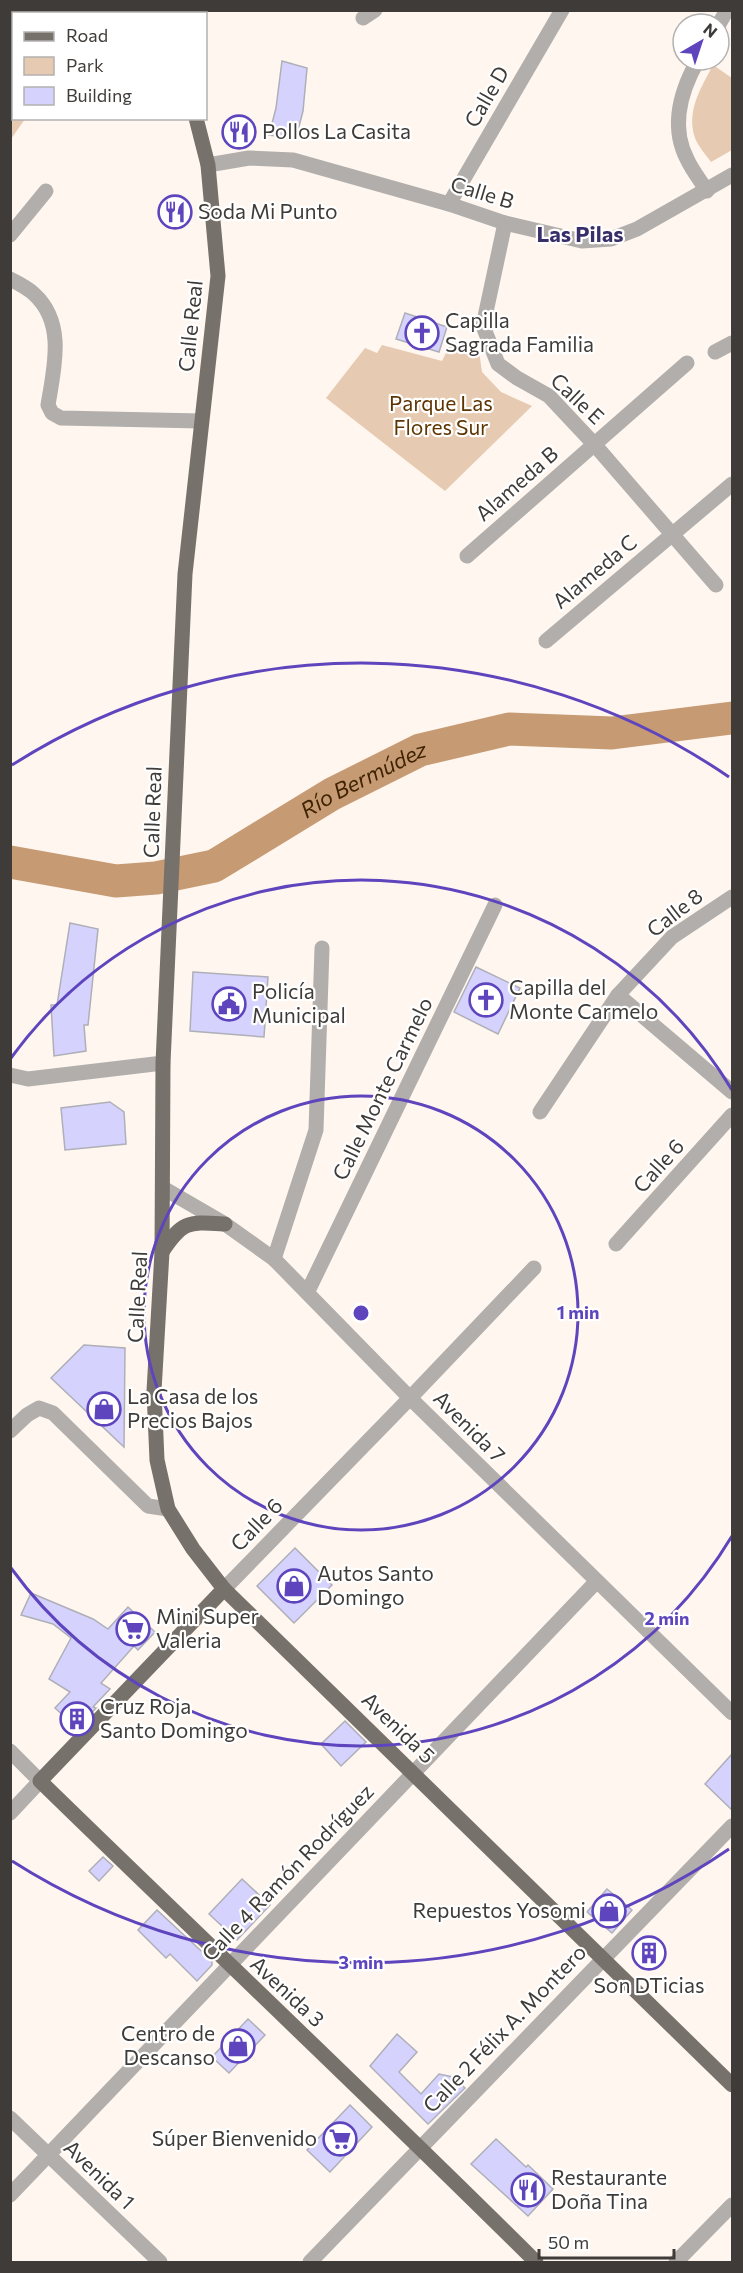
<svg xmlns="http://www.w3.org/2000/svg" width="743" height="2273" viewBox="0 0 743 2273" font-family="Commissioner,sans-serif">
	<rect width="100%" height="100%" fill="#fef6ef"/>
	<!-- green -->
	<g fill="#e6cab1">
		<path d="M 713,65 L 732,78 L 732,150 L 711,162 C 706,155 698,146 695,138 C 686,111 701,88 713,65 Z"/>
		<polygon points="13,85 14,118 25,119 11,139 11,91"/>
		<polygon points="452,341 479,351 482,372 501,392 532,406 445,491 326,398 365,348 377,353 382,345 442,361"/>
	</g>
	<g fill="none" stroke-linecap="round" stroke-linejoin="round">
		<!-- river -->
		<path stroke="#c69b74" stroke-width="33" id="s1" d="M 10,862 L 116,881 L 156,878 L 214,866 L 332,794 L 420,750 L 509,729 L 612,733 L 732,718"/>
	</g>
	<!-- building -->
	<g fill="#d5d3fe" stroke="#afafb8" stroke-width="1.5">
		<polygon points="282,61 307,68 303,111 296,138 269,135 276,108"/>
		<polygon points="405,313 447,327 439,352 396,339"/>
		<polygon points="70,923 98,929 88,1025 84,1025 86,1051 54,1056 51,1005 57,1005"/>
		<polygon points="476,967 520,988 498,1034 454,1012"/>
		<polygon points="193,972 268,977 264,1037 190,1031"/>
		<polygon points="110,1102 124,1112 126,1144 65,1150 61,1108"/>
		<polygon points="84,1345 125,1348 124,1447 51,1378"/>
		<polygon points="295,1548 332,1585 294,1623 257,1586"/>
		<polygon points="31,1593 93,1619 108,1629 128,1607 155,1632 138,1650 134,1646 101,1683 110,1689 93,1707 96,1708 77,1728 55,1708 70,1692 49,1679 71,1638 53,1624 21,1615"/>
		<polygon points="345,1721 366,1742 341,1766 321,1744"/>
		<polygon points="732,1754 732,1810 705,1784"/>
		<polygon points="103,1857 113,1866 99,1881 89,1871"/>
		<polygon points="242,1879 270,1905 237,1940 209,1914"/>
		<polygon points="607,1889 632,1910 612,1933 587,1912"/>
		<polygon points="157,1910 212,1961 212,1965 197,1981 170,1954 166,1958 138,1930"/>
		<polygon points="649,1940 662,1954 648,1967 635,1953"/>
		<polygon points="248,2019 265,2035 229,2073 212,2057"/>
		<polygon points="397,2034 417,2052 399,2072 421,2094 439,2074 453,2077 465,2088 428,2124 370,2066"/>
		<polygon points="350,2105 372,2127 330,2172 307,2150"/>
		<polygon points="496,2139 526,2167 528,2165 553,2189 528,2216 471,2164"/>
	</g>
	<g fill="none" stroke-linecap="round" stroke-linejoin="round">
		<!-- minor -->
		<g stroke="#b1aeab" stroke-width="15">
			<polyline points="363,18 375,10"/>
			<polyline points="719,24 727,10"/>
			<path d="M 698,60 C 681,90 670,126 687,159 C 692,170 700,180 707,191"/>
			<polyline points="10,67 14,66"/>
			<polyline points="208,165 249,158 293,160 449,204 505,223 582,241 611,239 637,229 732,175"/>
			<polyline points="449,204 562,10"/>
			<polyline points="505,223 483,326 498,364 517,378 549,396 594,444 716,585"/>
			<polyline points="10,235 46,191"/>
			<path d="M 10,279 C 18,283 28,288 34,294 C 66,323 54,368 48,405 L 52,413 L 61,418 L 201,421"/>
			<polyline points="715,352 732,343"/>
			<polyline points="467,556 687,363"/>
			<polyline points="546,641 732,484"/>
			<polyline points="618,995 732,1092"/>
			<polyline points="10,1075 28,1079 163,1063"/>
			<polyline points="540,1112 618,995 672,937 732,897"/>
			<polyline points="163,1188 225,1224 274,1259 410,1398 732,1713"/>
			<polyline points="616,1244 732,1115"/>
			<polyline points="274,1259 316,1130 322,948"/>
			<polyline points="308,1291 495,905"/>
			<polyline points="10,1431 27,1415 39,1408 53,1413 148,1506 168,1509"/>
			<polyline points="224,1589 410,1398 534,1268"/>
			<polyline points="10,1751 40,1781 10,1813"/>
			<polyline points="10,2118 160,2262"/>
			<polyline points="10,2195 596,1582"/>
			<polyline points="310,2262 732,1826"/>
			<polyline points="676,2262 732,2205"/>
		</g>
		<!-- major -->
		<g stroke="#77716b" stroke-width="15">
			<polyline points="173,10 173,14"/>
			<polyline points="196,118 208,165 218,276 185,574 163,1063 162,1252 154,1391 157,1460 168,1509 193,1549 224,1589 732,2085"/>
			<path d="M 162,1252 C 183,1220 189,1222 225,1224"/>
			<path d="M 224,1589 L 40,1781 C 205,1942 373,2100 536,2262"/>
		</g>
	</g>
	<!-- distance rings -->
	<g fill="none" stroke="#5e45be" stroke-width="3">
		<circle cx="361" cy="1313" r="217"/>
		<path d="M732 1536A433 433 0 0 1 11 1568M11 1058A433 433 0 0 1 732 1090"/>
		<path d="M729 1849A650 650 0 0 1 12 1861M12 765A650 650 0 0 1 729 777"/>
	</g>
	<!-- icons -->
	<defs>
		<symbol id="restaurant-ring" viewBox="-11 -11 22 22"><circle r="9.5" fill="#fff" stroke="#5e45be" stroke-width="1.5"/><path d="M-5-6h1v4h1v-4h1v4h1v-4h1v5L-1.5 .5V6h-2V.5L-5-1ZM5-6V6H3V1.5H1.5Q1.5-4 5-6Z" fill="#5e45be"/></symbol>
		<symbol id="church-ring" viewBox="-11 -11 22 22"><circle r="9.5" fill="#fff" stroke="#5e45be" stroke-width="1.5"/><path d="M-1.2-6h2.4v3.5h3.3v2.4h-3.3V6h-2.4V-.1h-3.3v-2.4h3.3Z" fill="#5e45be"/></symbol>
		<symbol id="civic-ring" viewBox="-11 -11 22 22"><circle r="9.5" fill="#fff" stroke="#5e45be" stroke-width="1.5"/><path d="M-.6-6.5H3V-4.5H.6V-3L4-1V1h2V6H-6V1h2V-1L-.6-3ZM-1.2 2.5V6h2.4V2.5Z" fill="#5e45be"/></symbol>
		<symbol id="shop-ring" viewBox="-11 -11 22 22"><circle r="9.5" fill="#fff" stroke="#5e45be" stroke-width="1.5"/><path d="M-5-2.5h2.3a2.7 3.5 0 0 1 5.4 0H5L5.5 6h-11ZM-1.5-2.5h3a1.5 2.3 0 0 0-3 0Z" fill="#5e45be"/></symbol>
		<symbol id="supermarket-ring" viewBox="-11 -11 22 22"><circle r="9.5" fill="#fff" stroke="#5e45be" stroke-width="1.5"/><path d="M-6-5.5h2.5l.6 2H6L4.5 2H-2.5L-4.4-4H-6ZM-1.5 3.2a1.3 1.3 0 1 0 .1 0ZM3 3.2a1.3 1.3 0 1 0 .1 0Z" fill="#5e45be"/></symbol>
		<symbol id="building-ring" viewBox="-11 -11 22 22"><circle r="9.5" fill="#fff" stroke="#5e45be" stroke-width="1.5"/><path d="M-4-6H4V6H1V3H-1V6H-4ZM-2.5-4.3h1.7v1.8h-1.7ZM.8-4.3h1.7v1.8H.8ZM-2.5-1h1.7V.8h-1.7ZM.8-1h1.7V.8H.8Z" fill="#5e45be"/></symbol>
	</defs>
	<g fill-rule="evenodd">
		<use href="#restaurant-ring" x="220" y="113" width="38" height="38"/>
		<use href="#restaurant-ring" x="156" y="193" width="38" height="38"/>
		<use href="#church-ring" x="403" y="314" width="38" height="38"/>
		<use href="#church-ring" x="467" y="981" width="38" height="38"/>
		<use href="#civic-ring" x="210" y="985" width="38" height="38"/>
		<use href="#shop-ring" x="85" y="1390" width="38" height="38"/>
		<use href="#shop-ring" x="275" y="1567" width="38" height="38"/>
		<use href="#supermarket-ring" x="114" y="1610" width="38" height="38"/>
		<use href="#building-ring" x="58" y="1700" width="38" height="38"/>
		<use href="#shop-ring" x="590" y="1892" width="38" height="38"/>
		<use href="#building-ring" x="630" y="1934" width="38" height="38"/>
		<use href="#shop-ring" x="219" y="2027" width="38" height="38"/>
		<use href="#supermarket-ring" x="321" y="2120" width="38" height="38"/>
		<use href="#restaurant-ring" x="509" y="2171" width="38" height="38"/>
	</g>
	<g text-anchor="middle" stroke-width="4.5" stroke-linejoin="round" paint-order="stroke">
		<!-- street labels -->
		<g font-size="21" fill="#3f3b39" stroke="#fff">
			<text transform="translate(487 97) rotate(-60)" y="7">Calle D</text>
			<text transform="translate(482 193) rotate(17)" y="7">Calle B</text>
			<text transform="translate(191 326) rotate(-84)" y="7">Calle Real</text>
			<text transform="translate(577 399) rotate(43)" y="7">Calle E</text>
			<text transform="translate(517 484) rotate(-41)" y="7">Alameda B</text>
			<text transform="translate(595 572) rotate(-40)" y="7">Alameda C</text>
			<text transform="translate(153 812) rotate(-88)" y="7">Calle Real</text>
			<text transform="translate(675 913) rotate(-38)" y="7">Calle 8</text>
			<text transform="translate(383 1089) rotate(-64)" y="7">Calle Monte Carmelo</text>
			<text transform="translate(659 1166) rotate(-48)" y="7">Calle 6</text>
			<text transform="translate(138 1297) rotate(-87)" y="7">Calle Real</text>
			<text transform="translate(469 1427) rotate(45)" y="7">Avenida 7</text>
			<text transform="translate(257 1525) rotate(-46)" y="7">Calle 6</text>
			<text transform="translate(398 1728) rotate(44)" y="7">Avenida 5</text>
			<text transform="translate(288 1873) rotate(-46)" y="7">Calle 4 Ramón Rodríguez</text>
			<text transform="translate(287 1992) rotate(43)" y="7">Avenida 3</text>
			<text transform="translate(505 2029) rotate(-46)" y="7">Calle 2 Félix A. Montero</text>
			<text transform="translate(99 2175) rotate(44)" y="7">Avenida 1</text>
		</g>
		<!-- poi labels -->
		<g font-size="21" fill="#3f3b39" stroke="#fff" text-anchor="start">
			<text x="262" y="139">Pollos La Casita</text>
			<text x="198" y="219">Soda Mi Punto</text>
			<text x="445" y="328">Capilla<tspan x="445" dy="24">Sagrada Familia</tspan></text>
			<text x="509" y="995">Capilla del<tspan x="509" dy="24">Monte Carmelo</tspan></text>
			<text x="252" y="999">Policía<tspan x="252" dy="24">Municipal</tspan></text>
			<text x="127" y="1404">La Casa de los<tspan x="127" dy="24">Precios Bajos</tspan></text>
			<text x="317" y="1581">Autos Santo<tspan x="317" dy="24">Domingo</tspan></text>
			<text x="156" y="1624">Mini Super<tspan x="156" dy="24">Valeria</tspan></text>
			<text x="100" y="1714">Cruz Roja<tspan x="100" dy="24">Santo Domingo</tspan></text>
			<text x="586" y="1918" text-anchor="end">Repuestos Yosomi</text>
			<text x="649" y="1993" text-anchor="middle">Son DTicias</text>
			<text x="215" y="2041" text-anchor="end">Centro de<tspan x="215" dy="24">Descanso</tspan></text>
			<text x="317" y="2146" text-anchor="end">Súper Bienvenido</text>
			<text x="551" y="2185">Restaurante<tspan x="551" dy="24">Doña Tina</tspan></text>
		</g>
		<!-- park labels -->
		<g font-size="21" fill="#5e3502" stroke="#fff">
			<text x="441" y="411">Parque Las<tspan x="441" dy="24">Flores Sur</tspan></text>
		</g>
		<!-- neighbourhood labels -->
		<g font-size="22" font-weight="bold" fill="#382f6a" stroke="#fff">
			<text x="580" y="242">Las Pilas</text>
		</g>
		<!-- water labels -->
		<g font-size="22" font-style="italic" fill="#3f2302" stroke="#fff">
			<text dy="8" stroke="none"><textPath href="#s1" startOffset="380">Río Bermúdez</textPath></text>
		</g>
	</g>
	<circle cx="361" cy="1313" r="9" fill="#5e45be" stroke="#fff" stroke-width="3"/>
	<g font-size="18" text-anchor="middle" font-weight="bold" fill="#5e45be" stroke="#fff" stroke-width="4.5" stroke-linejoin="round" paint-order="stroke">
		<text x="578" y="1319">1 min</text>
		<text x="667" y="1625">2 min</text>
		<text x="361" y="1969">3 min</text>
	</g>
	<!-- border -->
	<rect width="743" height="2273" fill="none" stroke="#3f3b39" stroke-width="24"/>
	<!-- legend -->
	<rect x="12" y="12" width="195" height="108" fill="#ffffff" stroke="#b2b1b0" stroke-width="1.5"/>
	<rect x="24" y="32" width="30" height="9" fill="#77716b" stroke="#b2b1b0" stroke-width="1.5"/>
	<text x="66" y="42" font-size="18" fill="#3f3b39">Road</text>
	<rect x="24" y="57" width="30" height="18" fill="#e6cab1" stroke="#b2b1b0" stroke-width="1.5"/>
	<text x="66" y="72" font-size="18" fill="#3f3b39">Park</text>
	<rect x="24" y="87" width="30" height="18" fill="#d5d3fe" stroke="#b2b1b0" stroke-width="1.5"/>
	<text x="66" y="102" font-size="18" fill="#3f3b39">Building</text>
	<!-- north arrow -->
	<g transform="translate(701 42) rotate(39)"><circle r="28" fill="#ffffff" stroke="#b2b1b0" stroke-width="1.5"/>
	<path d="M0-4.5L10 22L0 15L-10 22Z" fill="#5e45be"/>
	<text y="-9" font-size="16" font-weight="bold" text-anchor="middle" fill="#3f3b39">N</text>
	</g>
	<!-- scale -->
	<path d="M539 2249v9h135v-9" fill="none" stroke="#3f3b39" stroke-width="3"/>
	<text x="548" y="2249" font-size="18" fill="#3f3b39" stroke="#ffffff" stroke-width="4.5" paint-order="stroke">50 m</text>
</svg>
